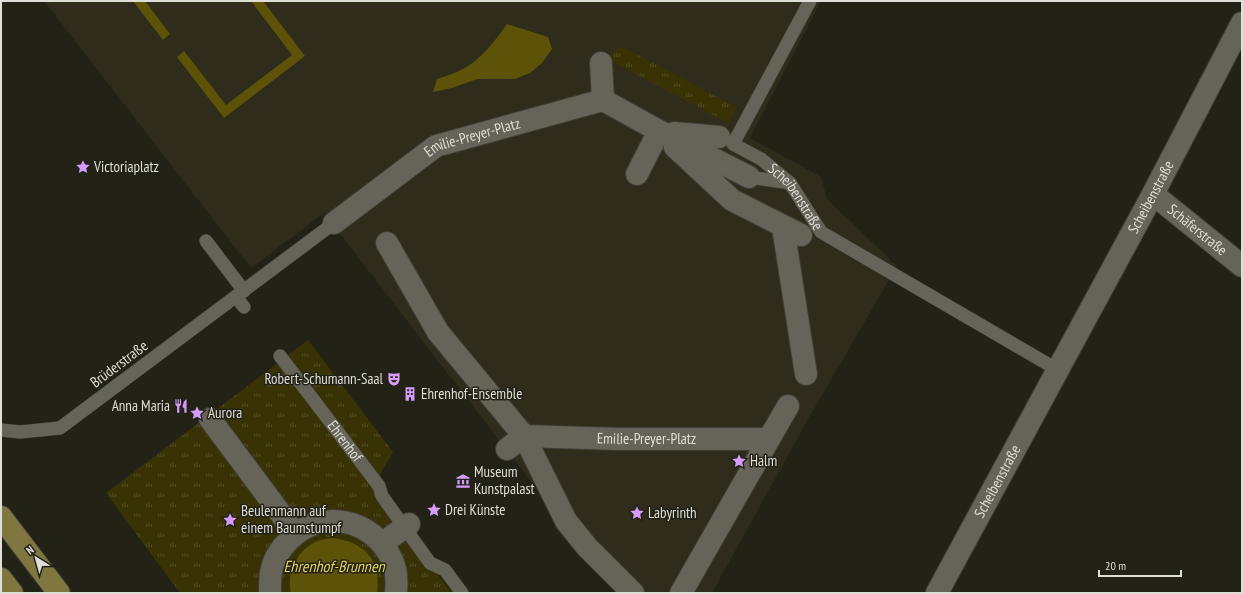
<svg xmlns="http://www.w3.org/2000/svg" width="1243" height="594" viewBox="0 0 1243 594" font-family="'PT Sans Narrow',sans-serif">
	<defs>
		<pattern id="grass-tufts" width="24" height="20" patternUnits="userSpaceOnUse"><rect width="24" height="20" fill="#383205"/><path d="M3 7l-1-3M5 7V3M7 7l1-3M15 17l-1-3M17 17v-4M19 17l1-3" fill="none" stroke="#544f29"/></pattern>
	</defs>
	<rect width="100%" height="100%" fill="#232217"/>
	<!-- built -->
	<polygon fill="#2f2c1c" points="44,1 821,1 750,138 821,177 827,199 897,266 806,423 712,593 617,593 324,213 251,268"/>
	<!-- grass -->
	<g fill="url(#grass-tufts)">
		<polygon points="623,47 736,107 728,123 609,60 615,49"/>
		<polygon points="308,340 393,452 372,488 452,593 180,593 106,493"/>
	</g>
	<!-- water -->
	<g fill="#5d5308">
		<polygon points="133,1 145,1 170,34 163,40"/>
		<polygon points="251,1 263,1 305,56 224,118 177,57 184,51 226,105 292,55"/>
		<path d="M 507,24 L 548,37 L 552,49 L 542,63 L 530,73 L 515,79 L 477,79 L 452,88 L 433,92 L 437,79 C 445,76 453,74 461,70 C 481,60 494,42 507,24 Z"/>
		<path d="M 332,538 C 364,541 382,561 377,593 L 291,593 C 286,571 298,548 320,540 C 324,539 328,539 332,538 Z"/>
	</g>
	<g fill="none" stroke-linecap="round" stroke-linejoin="round">
		<defs>
			<g id="lane">
				<path id="s1" d="M 810,1 L 733,144 L 761,159 L 790,183 L 821,232 L 1058,370"/>
				<polyline points="749,177 790,183"/>
				<polyline points="206,241 244,291"/>
				<polyline points="236,297 244,307"/>
				<path id="s2" d="M 280,356 L 379,486 L 382,496 L 430,563 L 445,570 L 462,593"/>
				<polyline points="1,430 20,432 60,428 334,223"/>
			</g>
			<g id="street">
				<polyline points="601,63 603,100"/>
				<polyline points="674,133 719,137"/>
				<polyline points="675,147 732,200 801,235"/>
				<polyline points="637,174 659,131"/>
				<path id="s3" d="M 1153,194 L 1242,266"/>
				<path id="s4" d="M 334,223 L 436,146 L 603,100 L 659,131 L 749,177"/>
				<polyline points="783,227 806,374"/>
				<polyline points="387,243 438,332 524,436 566,521 587,547 633,593"/>
				<polyline points="210,419 295,533"/>
				<path id="s5" d="M 507,449 L 524,436 L 619,439 L 769,439 L 788,406"/>
				<polyline points="383,543 409,524"/>
				<path d="M 270,593 C 270,586 270,578 271,572 C 273,560 280,549 289,540 C 321,507 374,519 392,560 C 397,570 397,582 396,593"/>
				<polyline points="681,593 769,439"/>
				<path id="s6" d="M 937,593 L 1153,194 L 1242,23"/>
			</g>
			<g id="primary">
				<polyline points="1,517 59,593"/>
				<polyline points="1,579 12,593"/>
			</g>
		</defs>
		<!-- lane casing -->
		<use href="#lane" stroke="#3f3e37" stroke-width="14"/>
		<!-- street casing -->
		<use href="#street" stroke="#3f3e37" stroke-width="24"/>
		<!-- primary casing -->
		<use href="#primary" stroke="#3f3e37" stroke-width="24"/>
		<!-- lane -->
		<use href="#lane" stroke="#666458" stroke-width="13"/>
		<!-- street -->
		<use href="#street" stroke="#666458" stroke-width="22"/>
		<!-- primary -->
		<use href="#primary" stroke="#807740" stroke-width="22"/>
	</g>
	<!-- icons -->
	<defs>
		<symbol id="sight-bare" viewBox="-9 -9 18 18"><path d="M0-6L1.8-2.2L6-1.7L2.9 1.2L3.7 5.4L0 3.3L-3.7 5.4L-2.9 1.2L-6-1.7L-1.8-2.2Z" fill="#d59cfb" stroke="#232217" stroke-width="2.5" paint-order="stroke"/></symbol>
		<symbol id="theatre-bare" viewBox="-9 -9 18 18"><path d="M-5-5.5Q0-4 5-5.5V0Q5 5 0 6Q-5 5-5 0ZM-3.3-2.5H-1v1.5H-3.3ZM1-2.5H3.3v1.5H1ZM-2.8 1Q0 5.5 2.8 1Z" fill="#d59cfb" stroke="#232217" stroke-width="2.5" paint-order="stroke"/></symbol>
		<symbol id="building-bare" viewBox="-9 -9 18 18"><path d="M-4-6H4V6H1V3H-1V6H-4ZM-2.5-4.3h1.7v1.8h-1.7ZM.8-4.3h1.7v1.8H.8ZM-2.5-1h1.7V.8h-1.7ZM.8-1h1.7V.8H.8Z" fill="#d59cfb" stroke="#232217" stroke-width="2.5" paint-order="stroke"/></symbol>
		<symbol id="restaurant-bare" viewBox="-9 -9 18 18"><path d="M-5-6h1v4h1v-4h1v4h1v-4h1v5L-1.5 .5V6h-2V.5L-5-1ZM5-6V6H3V1.5H1.5Q1.5-4 5-6Z" fill="#d59cfb" stroke="#232217" stroke-width="2.5" paint-order="stroke"/></symbol>
		<symbol id="museum-bare" viewBox="-9 -9 18 18"><path d="M0-6L6-3V-2H-6V-3ZM-5-1h2V3h-2ZM-1-1h2V3h-2ZM3-1h2V3H3ZM-6 4H6V6H-6Z" fill="#d59cfb" stroke="#232217" stroke-width="2.5" paint-order="stroke"/></symbol>
	</defs>
	<g fill-rule="evenodd">
		<use href="#sight-bare" x="73" y="157" width="20" height="20"/>
		<use href="#theatre-bare" x="384" y="369" width="20" height="20"/>
		<use href="#building-bare" x="400" y="384" width="20" height="20"/>
		<use href="#restaurant-bare" x="171" y="396" width="20" height="20"/>
		<use href="#sight-bare" x="187" y="403" width="20" height="20"/>
		<use href="#sight-bare" x="729" y="451" width="20" height="20"/>
		<use href="#museum-bare" x="453" y="471" width="20" height="20"/>
		<use href="#sight-bare" x="424" y="500" width="20" height="20"/>
		<use href="#sight-bare" x="627" y="503" width="20" height="20"/>
		<use href="#sight-bare" x="220" y="510" width="20" height="20"/>
	</g>
	<g text-anchor="middle" stroke-width="3" stroke-linejoin="round" paint-order="stroke">
		<!-- street labels -->
		<g font-size="15" fill="#dfded7" stroke="#232217">
			<text dy="5" stroke="none"><textPath href="#s4" startOffset="165">Emilie-Preyer-Platz</textPath></text>
			<text dy="5" stroke="none"><textPath href="#s6" startOffset="450">Scheibenstraße</textPath></text>
			<text dy="5" stroke="none"><textPath href="#s1" startOffset="246">Scheibenstraße</textPath></text>
			<text dy="5" stroke="none"><textPath href="#s3" startOffset="57">Schäferstraße</textPath></text>
			<text transform="translate(119 364) rotate(-37)" y="5">Brüderstraße</text>
			<text dy="5" stroke="none"><textPath href="#s5" startOffset="144">Emilie-Preyer-Platz</textPath></text>
			<text dy="5" stroke="none"><textPath href="#s2" startOffset="107">Ehrenhof</textPath></text>
			<text dy="5" stroke="none"><textPath href="#s6" startOffset="127">Scheibenstraße</textPath></text>
		</g>
		<!-- poi labels -->
		<g font-size="15" fill="#dfded7" stroke="#232217" text-anchor="start">
			<text x="94" y="172">Victoriaplatz</text>
			<text x="383" y="384" text-anchor="end">Robert-Schumann-Saal</text>
			<text x="421" y="399">Ehrenhof-Ensemble</text>
			<text x="170" y="411" text-anchor="end">Anna Maria</text>
			<text x="208" y="418">Aurora</text>
			<text x="750" y="466">Halm</text>
			<text x="474" y="477">Museum<tspan x="474" dy="17">Kunstpalast</tspan></text>
			<text x="445" y="515">Drei Künste</text>
			<text x="241" y="516">Beulenmann auf<tspan x="241" dy="17">einem Baumstumpf</tspan></text>
			<text x="648" y="518">Labyrinth</text>
		</g>
		<!-- water labels -->
		<g font-size="16" font-style="italic" fill="#e7d55e" stroke="#232217">
			<text x="334" y="572">Ehrenhof-Brunnen</text>
		</g>
	</g>
	<!-- border -->
	<rect width="1243" height="594" fill="none" stroke="#dfded7" stroke-width="4"/>
	<!-- north arrow -->
	<g transform="translate(36 558) rotate(323)" stroke="#232217" stroke-width="3" paint-order="stroke">
	<path d="M0-3L7 15L0 10L-7 15Z" fill="#dfded7"/>
	<text y="-6" font-size="11" font-weight="bold" text-anchor="middle" fill="#dfded7">N</text>
	</g>
	<!-- scale -->
	<path d="M1099 570v6h82v-6" fill="none" stroke="#dfded7" stroke-width="2"/>
	<text x="1105" y="570" font-size="12" fill="#dfded7" stroke="#232217" stroke-width="3" paint-order="stroke">20 m</text>
</svg>
